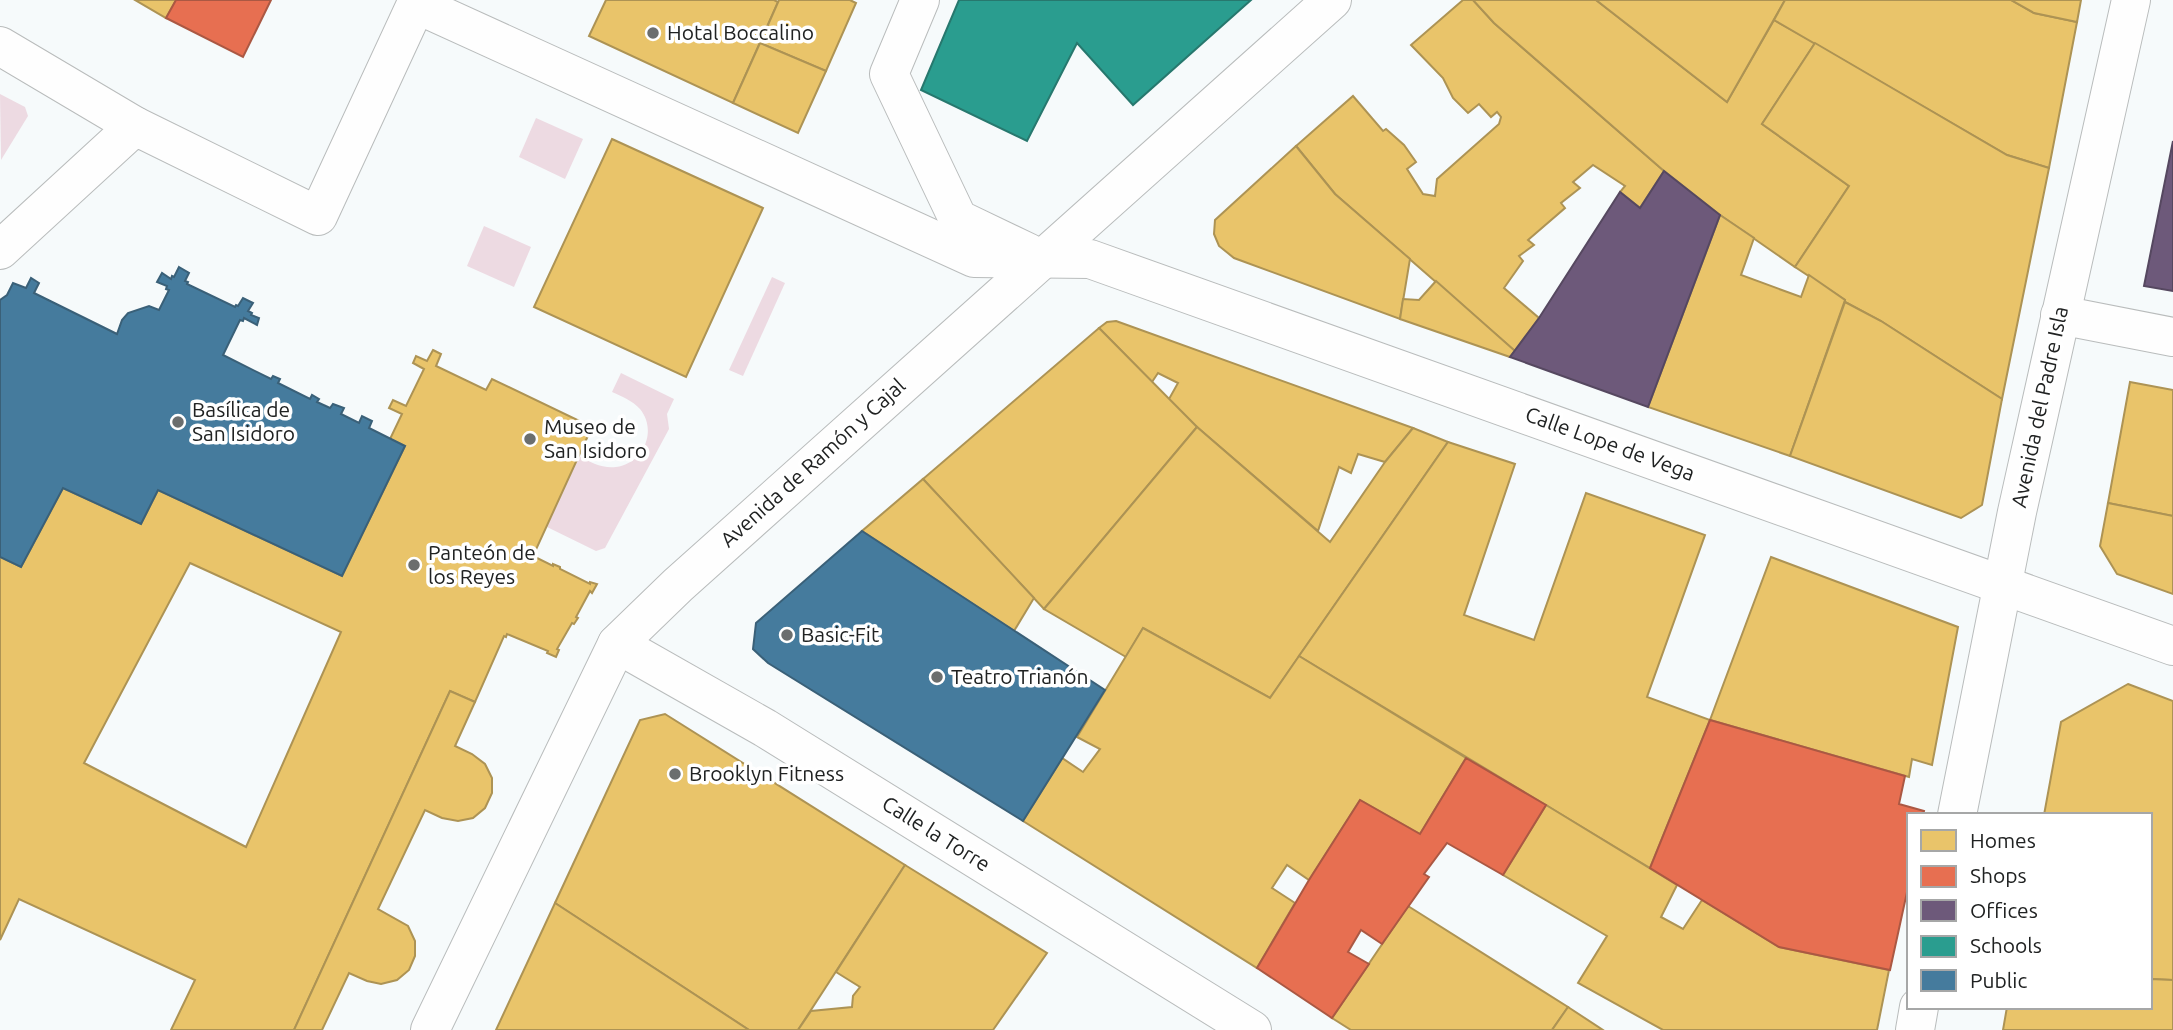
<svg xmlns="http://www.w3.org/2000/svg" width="2173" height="1030" viewBox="0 0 2173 1030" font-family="Ubuntu,sans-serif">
	<rect width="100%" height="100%" fill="#f6fafb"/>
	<!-- green -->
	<g fill="#eddae2">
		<polygon points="0,94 25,107 28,116 1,160"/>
		<polygon points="536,118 583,139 565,179 519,157"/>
		<polygon points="484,226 531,247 514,287 467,266"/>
		<polygon points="772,277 785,283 743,376 729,370"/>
		<path d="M 621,373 L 674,399 L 667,414 L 669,429 L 605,548 L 596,551 L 547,527 L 579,456 C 590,462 603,469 616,467 C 643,464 658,431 640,409 C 633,401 621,396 612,392 Z"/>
	</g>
	<!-- homes -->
	<g fill="#e9c46a" stroke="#ad9354" stroke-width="2" fill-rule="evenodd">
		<polygon points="135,0 176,0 166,18"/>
		<polygon points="606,0 774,0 778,2 733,103 589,36"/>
		<polygon points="779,0 850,0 856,3 826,71 760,43"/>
		<polygon points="1463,0 1473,0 1494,23 1664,171 1640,208 1620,192 1625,186 1593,165 1573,182 1580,188 1561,203 1565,208 1528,240 1534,245 1519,256 1523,261 1504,288 1539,318 1515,351 1335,194 1296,146 1353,96 1383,131 1386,129 1404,145 1416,162 1407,169 1423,194 1435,196 1437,179 1499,124 1501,117 1497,112 1491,117 1479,104 1468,113 1453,98 1443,78 1411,45"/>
		<polygon points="1473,0 1596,0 1727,102 1774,20 1815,43 1762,124 1849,186 1795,267 1720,215 1664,171 1494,23"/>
		<polygon points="1596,0 1785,0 1727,102"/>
		<polygon points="1785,0 2011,0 2034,13 2077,22 2049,168 2007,155 1774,20"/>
		<polygon points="2011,0 2081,0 2077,22 2034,13"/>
		<polygon points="760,43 826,71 798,133 733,103"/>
		<polygon points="1815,43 2007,155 2049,168 2002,399 1881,321 1845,302 1845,300 1795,267 1849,186 1762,124"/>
		<polygon points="612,139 763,208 686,377 534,307"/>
		<polygon points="1296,146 1335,194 1410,259 1400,319 1234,258 1219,246 1214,234 1215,220"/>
		<polygon points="1720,215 1754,238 1741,275 1801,297 1809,275 1845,300 1790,456 1648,407"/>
		<polygon points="1436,281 1515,351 1510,357 1400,319 1403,299 1419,300"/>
		<polygon points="1845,302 1881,321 2002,399 1982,505 1961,518 1790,456"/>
		<polygon points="1116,321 1413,428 1385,462 1358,454 1351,473 1339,467 1318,531 1197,427 1169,399 1178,383 1158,373 1152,382 1099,328 1107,322"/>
		<polygon points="1099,328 1197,427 1044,609 923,479"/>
		<path d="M 433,350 L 441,354 L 436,366 L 486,390 L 492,379 L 592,427 L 533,556 L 553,566 L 553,564 L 560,567 L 560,569 L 590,584 L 590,582 L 597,584 L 592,593 L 590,591 L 576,617 L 578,618 L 574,624 L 572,623 L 557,649 L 559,650 L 556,657 L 547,653 L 548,651 L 507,634 L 506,637 L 504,636 L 475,702 L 450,691 L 294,1030 L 171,1030 L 195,980 L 19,899 L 0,940 L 0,557 L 21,567 L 63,488 L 141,524 L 158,490 L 342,576 L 405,446 L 390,439 L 402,414 L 389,408 L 393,400 L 406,406 L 424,369 L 413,363 L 416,356 L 427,361 ZM 190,563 L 341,632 L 246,847 L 84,763 Z"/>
		<polygon points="2130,382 2173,390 2173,516 2108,503"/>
		<polygon points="1197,427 1330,542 1385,462 1413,428 1448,442 1270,698 1143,628 1126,657 1044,609"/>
		<polygon points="1448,442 1515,464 1464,615 1534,640 1586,493 1705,535 1647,697 1710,720 1650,868 1299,656"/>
		<polygon points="923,479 1034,598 1014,631 862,531"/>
		<polygon points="2108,503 2173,516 2173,594 2117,574 2100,546"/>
		<polygon points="1771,557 1958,627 1932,765 1912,759 1909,777 1710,720"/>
		<polygon points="1143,628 1270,698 1299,656 1466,758 1420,834 1360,800 1309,880 1287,865 1272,888 1295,903 1257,968 1023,821 1062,758 1083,772 1100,749 1077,737"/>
		<polygon points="2128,684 2173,701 2173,980 2150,979 2150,815 2044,815 2061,722"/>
		<polygon points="450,691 475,702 455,746 472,754 485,764 492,778 492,793 485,808 473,818 458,821 442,818 425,810 378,909 408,926 415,941 415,956 409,970 397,980 381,984 367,981 349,973 322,1030 294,1030"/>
		<polygon points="665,714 905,865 798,1030 749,1030 555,903 640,720"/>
		<polygon points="1546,805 1677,885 1661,917 1683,929 1702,900 1779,947 1889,970 1877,1030 1663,1030 1578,983 1607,936 1503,875"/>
		<polygon points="905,865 1047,953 993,1030 798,1030 811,1011 852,1007 853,996 860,987 836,972"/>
		<polygon points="555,903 749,1030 496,1030"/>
		<polygon points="1408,906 1568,1007 1552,1030 1351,1030 1332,1018"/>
		<polygon points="2150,979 2173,980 2173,1030 2003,1030 2007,1007 2150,1007"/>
		<polygon points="1568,1007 1603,1030 1552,1030"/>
	</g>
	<!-- shops -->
	<g fill="#e76f51" stroke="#ab5843" stroke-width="2">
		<polygon points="176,0 271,0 243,57 166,18"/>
		<polygon points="1710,720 1905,776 1899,804 1924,811 1923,815 1909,815 1909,883 1890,970 1779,947 1650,868"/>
		<polygon points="1466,758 1546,805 1503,875 1447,843 1424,874 1429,877 1382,944 1361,930 1348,952 1369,964 1332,1018 1257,968 1309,880 1360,800 1420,834"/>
	</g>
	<!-- offices -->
	<g fill="#6d597a" stroke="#564860" stroke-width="2">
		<polygon points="2173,141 2173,291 2144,286"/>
		<polygon points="1664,171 1720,215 1648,407 1510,357 1539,318 1620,192 1640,208"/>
	</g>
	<!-- schools -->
	<polygon fill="#2a9d8f" stroke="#27786e" stroke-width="2" points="959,0 1251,0 1133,105 1077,43 1027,141 921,90"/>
	<!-- public -->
	<g fill="#457b9d" stroke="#3a6078" stroke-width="2">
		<polygon points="179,267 189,273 185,281 188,282 187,284 235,307 236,305 238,306 243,298 253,303 248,311 252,313 251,315 259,318 257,325 244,318 243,321 240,320 223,355 271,379 273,376 280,379 278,383 310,399 312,395 319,399 317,402 330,408 333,404 344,408 341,414 359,423 362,416 372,421 369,428 405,446 342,576 158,490 141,524 63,488 21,567 0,557 0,300 7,295 13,283 26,288 31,278 39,283 34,293 117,334 122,320 128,313 149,306 159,310 169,290 166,289 167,286 157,282 162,273 171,279 172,276 174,277"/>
		<polygon points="862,531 1105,690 1023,821 768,663 753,649 756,623"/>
	</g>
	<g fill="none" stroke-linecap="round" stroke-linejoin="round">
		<defs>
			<g id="minor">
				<polyline points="920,0 889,74 958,219 1029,253"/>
				<polyline points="416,4 974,258 1090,259 2173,646"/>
				<polyline points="0,46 135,126"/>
				<polyline points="0,250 135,126 318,216 418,0"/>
				<polyline points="2060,315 2173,337"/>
				<polyline points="617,644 765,728 1252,1030"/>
			</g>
			<g id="major">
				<polyline points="1957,815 2017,512 2131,0"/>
				<polyline points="430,1030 617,644 678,585 1332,0"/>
				<polyline points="1915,1030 1919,1007"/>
			</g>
		</defs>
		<!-- minor casing -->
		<use href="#minor" stroke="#b9bcbc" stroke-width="40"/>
		<!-- major casing -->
		<use href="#major" stroke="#b9bcbc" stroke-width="40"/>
		<!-- minor -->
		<use href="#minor" stroke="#fefefe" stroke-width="38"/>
		<!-- major -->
		<use href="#major" stroke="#fefefe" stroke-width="38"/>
	</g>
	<!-- markers -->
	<g fill="#6b6e6e" stroke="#fff" stroke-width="2.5">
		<circle cx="653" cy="33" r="7"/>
		<circle cx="178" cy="422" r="7"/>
		<circle cx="530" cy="439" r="7"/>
		<circle cx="414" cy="565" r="7"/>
		<circle cx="787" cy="635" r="7"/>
		<circle cx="937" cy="677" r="7"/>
		<circle cx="675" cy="774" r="7"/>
	</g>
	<g text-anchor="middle" stroke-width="7" stroke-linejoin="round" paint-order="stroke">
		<!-- poi labels -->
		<g font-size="21" fill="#202222" stroke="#fff" text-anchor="start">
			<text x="667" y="40">Hotal Boccalino</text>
			<text x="192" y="417">Basílica de<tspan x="192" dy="24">San Isidoro</tspan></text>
			<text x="544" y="434">Museo de<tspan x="544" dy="24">San Isidoro</tspan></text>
			<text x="428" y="560">Panteón de<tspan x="428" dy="24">los Reyes</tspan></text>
			<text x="801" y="642">Basic-Fit</text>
			<text x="951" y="684">Teatro Trianón</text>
			<text x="689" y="781">Brooklyn Fitness</text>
		</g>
		<!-- street labels -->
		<g font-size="21" fill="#202222" stroke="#fff">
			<text transform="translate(2040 407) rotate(-78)" y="7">Avenida del Padre Isla</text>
			<text transform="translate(1610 444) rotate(20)" y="7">Calle Lope de Vega</text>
			<text transform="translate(813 463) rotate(-42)" y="7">Avenida de Ramón y Cajal</text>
			<text transform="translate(936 834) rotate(32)" y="7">Calle la Torre</text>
		</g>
	</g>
	<!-- legend -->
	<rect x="1907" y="813" width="245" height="196" fill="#ffffff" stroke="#a6a7a7" stroke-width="2"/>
	<rect x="1921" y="830" width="35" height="21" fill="#e9c46a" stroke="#a6a7a7" stroke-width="2"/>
	<text x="1970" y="848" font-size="21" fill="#202222">Homes</text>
	<rect x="1921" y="866" width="35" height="21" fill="#e76f51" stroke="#a6a7a7" stroke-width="2"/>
	<text x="1970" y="883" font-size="21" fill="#202222">Shops</text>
	<rect x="1921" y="900" width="35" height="21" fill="#6d597a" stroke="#a6a7a7" stroke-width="2"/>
	<text x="1970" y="918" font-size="21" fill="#202222">Offices</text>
	<rect x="1921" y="936" width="35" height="21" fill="#2a9d8f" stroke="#a6a7a7" stroke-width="2"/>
	<text x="1970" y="953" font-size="21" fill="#202222">Schools</text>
	<rect x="1921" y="970" width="35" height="21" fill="#457b9d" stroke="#a6a7a7" stroke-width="2"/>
	<text x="1970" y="988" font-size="21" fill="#202222">Public</text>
</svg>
